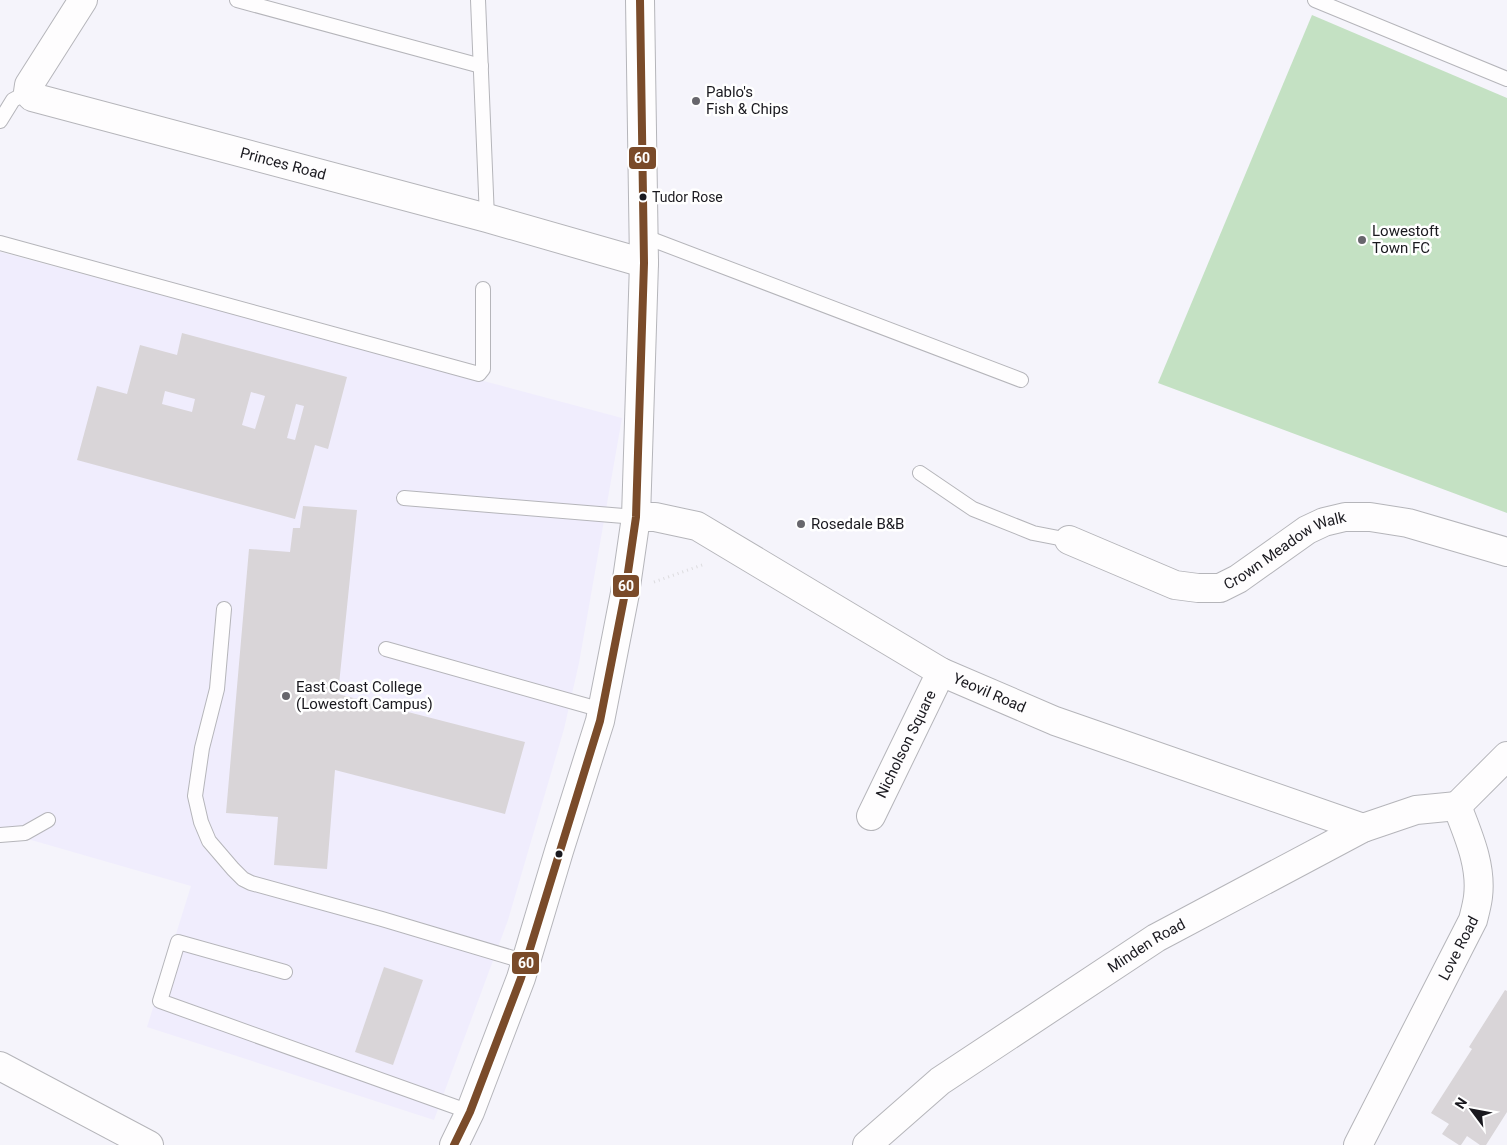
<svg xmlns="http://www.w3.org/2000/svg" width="1507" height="1145" viewBox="0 0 1507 1145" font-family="Roboto,sans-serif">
	<rect width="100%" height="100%" fill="#f5f4fb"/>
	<!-- built -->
	<polygon fill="#f0edfd" points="0,252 622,418 579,663 564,729 508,920 434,1120 147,1027 191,886 0,831"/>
	<!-- green -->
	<polygon fill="#c4e1c3" points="1312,15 1507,98 1507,513 1158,383"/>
	<!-- building -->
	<g fill="#d9d5d8" fill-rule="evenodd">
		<path d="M 182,333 L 347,377 L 328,449 L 315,445 L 295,519 L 77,460 L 97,386 L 127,394 L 140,345 L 177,355 ZM 165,391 L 195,399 L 192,412 L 162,404 ZM 251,392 L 265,396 L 255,429 L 242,425 ZM 296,404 L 304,406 L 295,440 L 287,438 Z"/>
		<polygon points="303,506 357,510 338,694 525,742 505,814 335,770 327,869 274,865 278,817 226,813 249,549 290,552 293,528 300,528"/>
		<polygon points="384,967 423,980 393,1065 355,1052"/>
		<polygon points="1505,990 1507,991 1507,1112 1486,1145 1480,1145 1467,1136 1461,1145 1459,1145 1442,1134 1449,1124 1431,1113 1472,1049 1469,1047"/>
	</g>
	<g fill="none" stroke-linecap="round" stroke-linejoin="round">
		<defs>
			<g id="service">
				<polyline points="237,0 481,66"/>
				<polyline points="478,0 487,218"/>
				<polyline points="1315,0 1507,79"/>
				<polyline points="0,121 13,100 28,92"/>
				<polyline points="643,236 1021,380"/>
				<polyline points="0,243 479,374 483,369 483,289"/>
				<polyline points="920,473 973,509 1033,533 1069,540"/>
				<polyline points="404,498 636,517"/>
				<polyline points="224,609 217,689 202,748 195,796 201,822 209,841 233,869 243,879 251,883 382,919 526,962"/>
				<polyline points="386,649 602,710"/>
				<polyline points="0,835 25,833 48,820"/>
				<polyline points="285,972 178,942 160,1001 470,1112"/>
			</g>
			<g id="minor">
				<path id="s1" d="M 83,0 L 29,85 L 28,92 L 32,97 L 487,218 L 644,263"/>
				<path id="s2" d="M 636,517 L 655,517 L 697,526 L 941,672 L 1055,721 L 1363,828"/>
				<path id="s3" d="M 1069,540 L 1175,585 L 1198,588 L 1220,588 L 1238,579 L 1307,530 L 1324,522 L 1345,517 L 1370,517 L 1408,523 L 1507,552"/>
				<polyline points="1457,806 1507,756"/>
				<path id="s4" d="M 871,816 L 941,672"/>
				<polyline points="0,1066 149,1145"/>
				<path id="s5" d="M 867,1145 L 940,1081 L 1156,938 L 1363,828 L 1416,810 L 1457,806"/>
				<path id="s6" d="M 1358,1145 L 1473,920 C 1475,912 1477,905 1478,897 C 1482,865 1468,835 1457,806"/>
			</g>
			<polyline id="primary" points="454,1145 470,1112 521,978 559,851 600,721 625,593 636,517 644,263 640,0"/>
		</defs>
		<!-- service casing -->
		<use href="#service" stroke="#b5b5ba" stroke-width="16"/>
		<!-- minor casing -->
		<use href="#minor" stroke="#b5b5ba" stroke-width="30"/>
		<!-- primary casing -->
		<use href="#primary" stroke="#b5b5ba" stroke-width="30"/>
		<!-- path -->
		<polyline stroke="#dddcdf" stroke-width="3" stroke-dasharray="1 4" stroke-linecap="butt" points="654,582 705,564"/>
		<!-- service -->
		<use href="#service" stroke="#fefdfe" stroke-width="14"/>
		<!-- minor -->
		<use href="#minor" stroke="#fefdfe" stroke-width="28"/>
		<!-- primary -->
		<use href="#primary" stroke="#fefdfe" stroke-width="28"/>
		<defs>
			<polyline id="bus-1" points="454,1145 470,1112 521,978 600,721 625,593 636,517 644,263 640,0"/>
		</defs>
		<!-- bus-1 casing -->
		<use href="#bus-1" stroke="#fff" stroke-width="11"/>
		<!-- bus-1 -->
		<use href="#bus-1" stroke="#7a4b2a" stroke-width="8"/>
	</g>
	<!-- markers -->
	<g fill="#67666c" stroke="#fff" stroke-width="2">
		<circle cx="696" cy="101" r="5"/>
		<circle cx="1362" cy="240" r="5"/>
		<circle cx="801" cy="524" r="5"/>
		<circle cx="286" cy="696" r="5"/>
	</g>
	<g fill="#1a191f" stroke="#fff" stroke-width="2">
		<circle cx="643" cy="197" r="4.5"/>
		<circle cx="559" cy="854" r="4.5"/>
	</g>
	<g text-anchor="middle" stroke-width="5" stroke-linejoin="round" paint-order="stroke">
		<!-- bus labels -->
		<g font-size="14" fill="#1a191f" stroke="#fff" text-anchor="start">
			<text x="652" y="202">Tudor Rose</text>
		</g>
		<!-- poi labels -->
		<g font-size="15" fill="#1a191f" stroke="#fff" text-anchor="start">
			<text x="706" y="97">Pablo's<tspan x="706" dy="17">Fish &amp; Chips</tspan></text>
			<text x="1372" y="236">Lowestoft<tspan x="1372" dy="17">Town FC</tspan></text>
			<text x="811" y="529">Rosedale B&amp;B</text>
			<text x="296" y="692">East Coast College<tspan x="296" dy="17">(Lowestoft Campus)</tspan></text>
		</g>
		<!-- street labels -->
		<g font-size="15" fill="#1a191f" stroke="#fff">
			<text dy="5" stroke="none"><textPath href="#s1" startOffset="374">Princes Road</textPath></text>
			<text dy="5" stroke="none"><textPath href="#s3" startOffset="236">Crown Meadow Walk</textPath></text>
			<text dy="5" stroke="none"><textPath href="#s2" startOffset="399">Yeovil Road</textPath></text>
			<text dy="5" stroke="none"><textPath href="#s4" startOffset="80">Nicholson Square</textPath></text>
			<text dy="5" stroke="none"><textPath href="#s5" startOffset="344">Minden Road</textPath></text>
			<text dy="5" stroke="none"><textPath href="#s6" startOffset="221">Love Road</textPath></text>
		</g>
	</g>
	<g stroke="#fff" stroke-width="2">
		<rect x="628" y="146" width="29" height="24" rx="5" fill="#7a4b2a"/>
		<rect x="612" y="574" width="28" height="24" rx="5" fill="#7a4b2a"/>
		<rect x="511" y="951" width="29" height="24" rx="5" fill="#7a4b2a"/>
	</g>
	<g font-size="14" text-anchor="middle" font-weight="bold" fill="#fff">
		<text x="642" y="163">60</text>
		<text x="626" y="591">60</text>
		<text x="526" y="968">60</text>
	</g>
	<!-- north arrow -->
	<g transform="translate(1472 1110) rotate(302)" stroke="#ffffff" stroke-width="4" paint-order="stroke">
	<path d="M0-4L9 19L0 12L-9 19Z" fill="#1a191f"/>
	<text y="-8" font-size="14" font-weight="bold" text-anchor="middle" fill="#1a191f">N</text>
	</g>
</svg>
